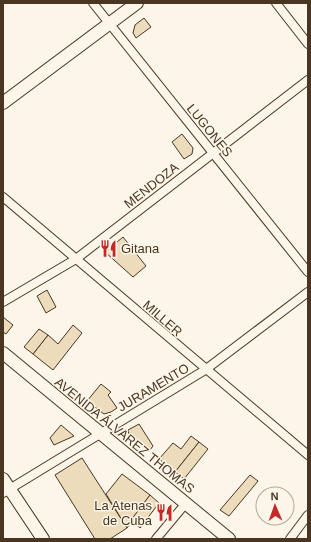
<svg xmlns="http://www.w3.org/2000/svg" width="311" height="542" viewBox="0 0 311 542" font-family="Helvetica,sans-serif">
	<rect width="100%" height="100%" fill="#fbf6e9"/>
	<!-- building -->
	<g fill="#ecdcbc" stroke="#4a3520">
		<polygon points="144,18 151,27 136,38 133,33 135,25"/>
		<polygon points="182,134 193,148 192,154 184,159 172,142"/>
		<polygon points="123,237 146,266 133,277 105,252"/>
		<polygon points="47,290 56,307 46,313 37,296"/>
		<polygon points="3,317 13,325 6,334 3,332"/>
		<polygon points="73,325 82,333 53,370 33,354 48,335 58,344"/>
		<polygon points="39,329 48,335 33,354 24,347"/>
		<polygon points="101,384 111,392 108,395 117,408 111,412 104,414 87,401"/>
		<polygon points="139,424 153,446 150,450 129,434 128,430"/>
		<polygon points="61,425 74,436 54,445 50,438"/>
		<polygon points="191,436 199,442 175,472 159,459 173,443 181,449"/>
		<polygon points="199,442 208,449 184,479 175,472"/>
		<polygon points="82,458 127,528 110,539 95,539 55,475"/>
		<polygon points="122,474 150,495 127,528 106,494"/>
		<polygon points="250,475 258,481 229,516 220,510"/>
		<polygon points="150,495 159,503 140,528 131,520"/>
	</g>
	<g fill="none" stroke-linecap="round" stroke-linejoin="round">
		<defs>
			<g id="street">
				<polyline points="93,3 308,272"/>
				<polyline points="276,3 308,44"/>
				<polyline points="3,197 308,455"/>
				<polyline points="3,302 76,259 308,80"/>
				<polyline points="3,493 205,370 308,292"/>
				<polyline points="156,539 186,503"/>
				<polyline points="290,539 308,515"/>
			</g>
			<g id="secondary">
				<polyline points="3,103 137,3"/>
				<polyline points="3,353 229,539"/>
				<polyline points="3,479 43,539"/>
			</g>
		</defs>
		<!-- street casing -->
		<use href="#street" stroke="#4a3520" stroke-width="10"/>
		<!-- secondary casing -->
		<use href="#secondary" stroke="#4a3520" stroke-width="14"/>
		<!-- street -->
		<use href="#street" stroke="#fbf6e9" stroke-width="8"/>
		<!-- secondary -->
		<use href="#secondary" stroke="#fbf6e9" stroke-width="12"/>
	</g>
	<!-- icons -->
	<defs>
		<symbol id="restaurant-bare" viewBox="-9 -9 18 18"><path d="M-5-6h1v4h1v-4h1v4h1v-4h1v5L-1.5 .5V6h-2V.5L-5-1ZM5-6V6H3V1.5H1.5Q1.5-4 5-6Z" fill="#c62828" stroke="#fbf6e9" stroke-width="2.5" paint-order="stroke"/></symbol>
	</defs>
	<g fill-rule="evenodd">
		<use href="#restaurant-bare" x="96" y="236" width="25" height="25"/>
		<use href="#restaurant-bare" x="152" y="500" width="25" height="25"/>
	</g>
	<g text-anchor="middle" stroke-width="3" stroke-linejoin="round" paint-order="stroke">
		<!-- street labels -->
		<g font-size="13" fill="#4a3520" stroke="#fbf6e9">
			<text transform="translate(210 130) rotate(51)" y="5">LUGONES</text>
			<text transform="translate(151 185) rotate(-38)" y="5">MENDOZA</text>
			<text transform="translate(163 318) rotate(41)" y="5">MILLER</text>
			<text transform="translate(153 387) rotate(-31)" y="5">JURAMENTO</text>
			<text transform="translate(125 435) rotate(39)" y="5">AVENIDA ÁLVAREZ THOMAS</text>
		</g>
		<!-- poi labels -->
		<g font-size="13" fill="#4a3520" stroke="#fbf6e9" text-anchor="start">
			<text x="121" y="253">Gitana</text>
			<text x="152" y="510" text-anchor="end">La Atenas<tspan x="152" dy="15">de Cuba</tspan></text>
		</g>
	</g>
	<!-- border -->
	<rect width="311" height="542" fill="none" stroke="#4a3520" stroke-width="8"/>
	<!-- north arrow -->
	<g transform="translate(275 506) rotate(358)"><circle r="19" fill="#fbf6e9" stroke="#b4a999"/>
	<path d="M0-3L7 15L0 10L-7 15Z" fill="#c62828"/>
	<text y="-6" font-size="11" font-weight="bold" text-anchor="middle" fill="#4a3520">N</text>
	</g>
</svg>
